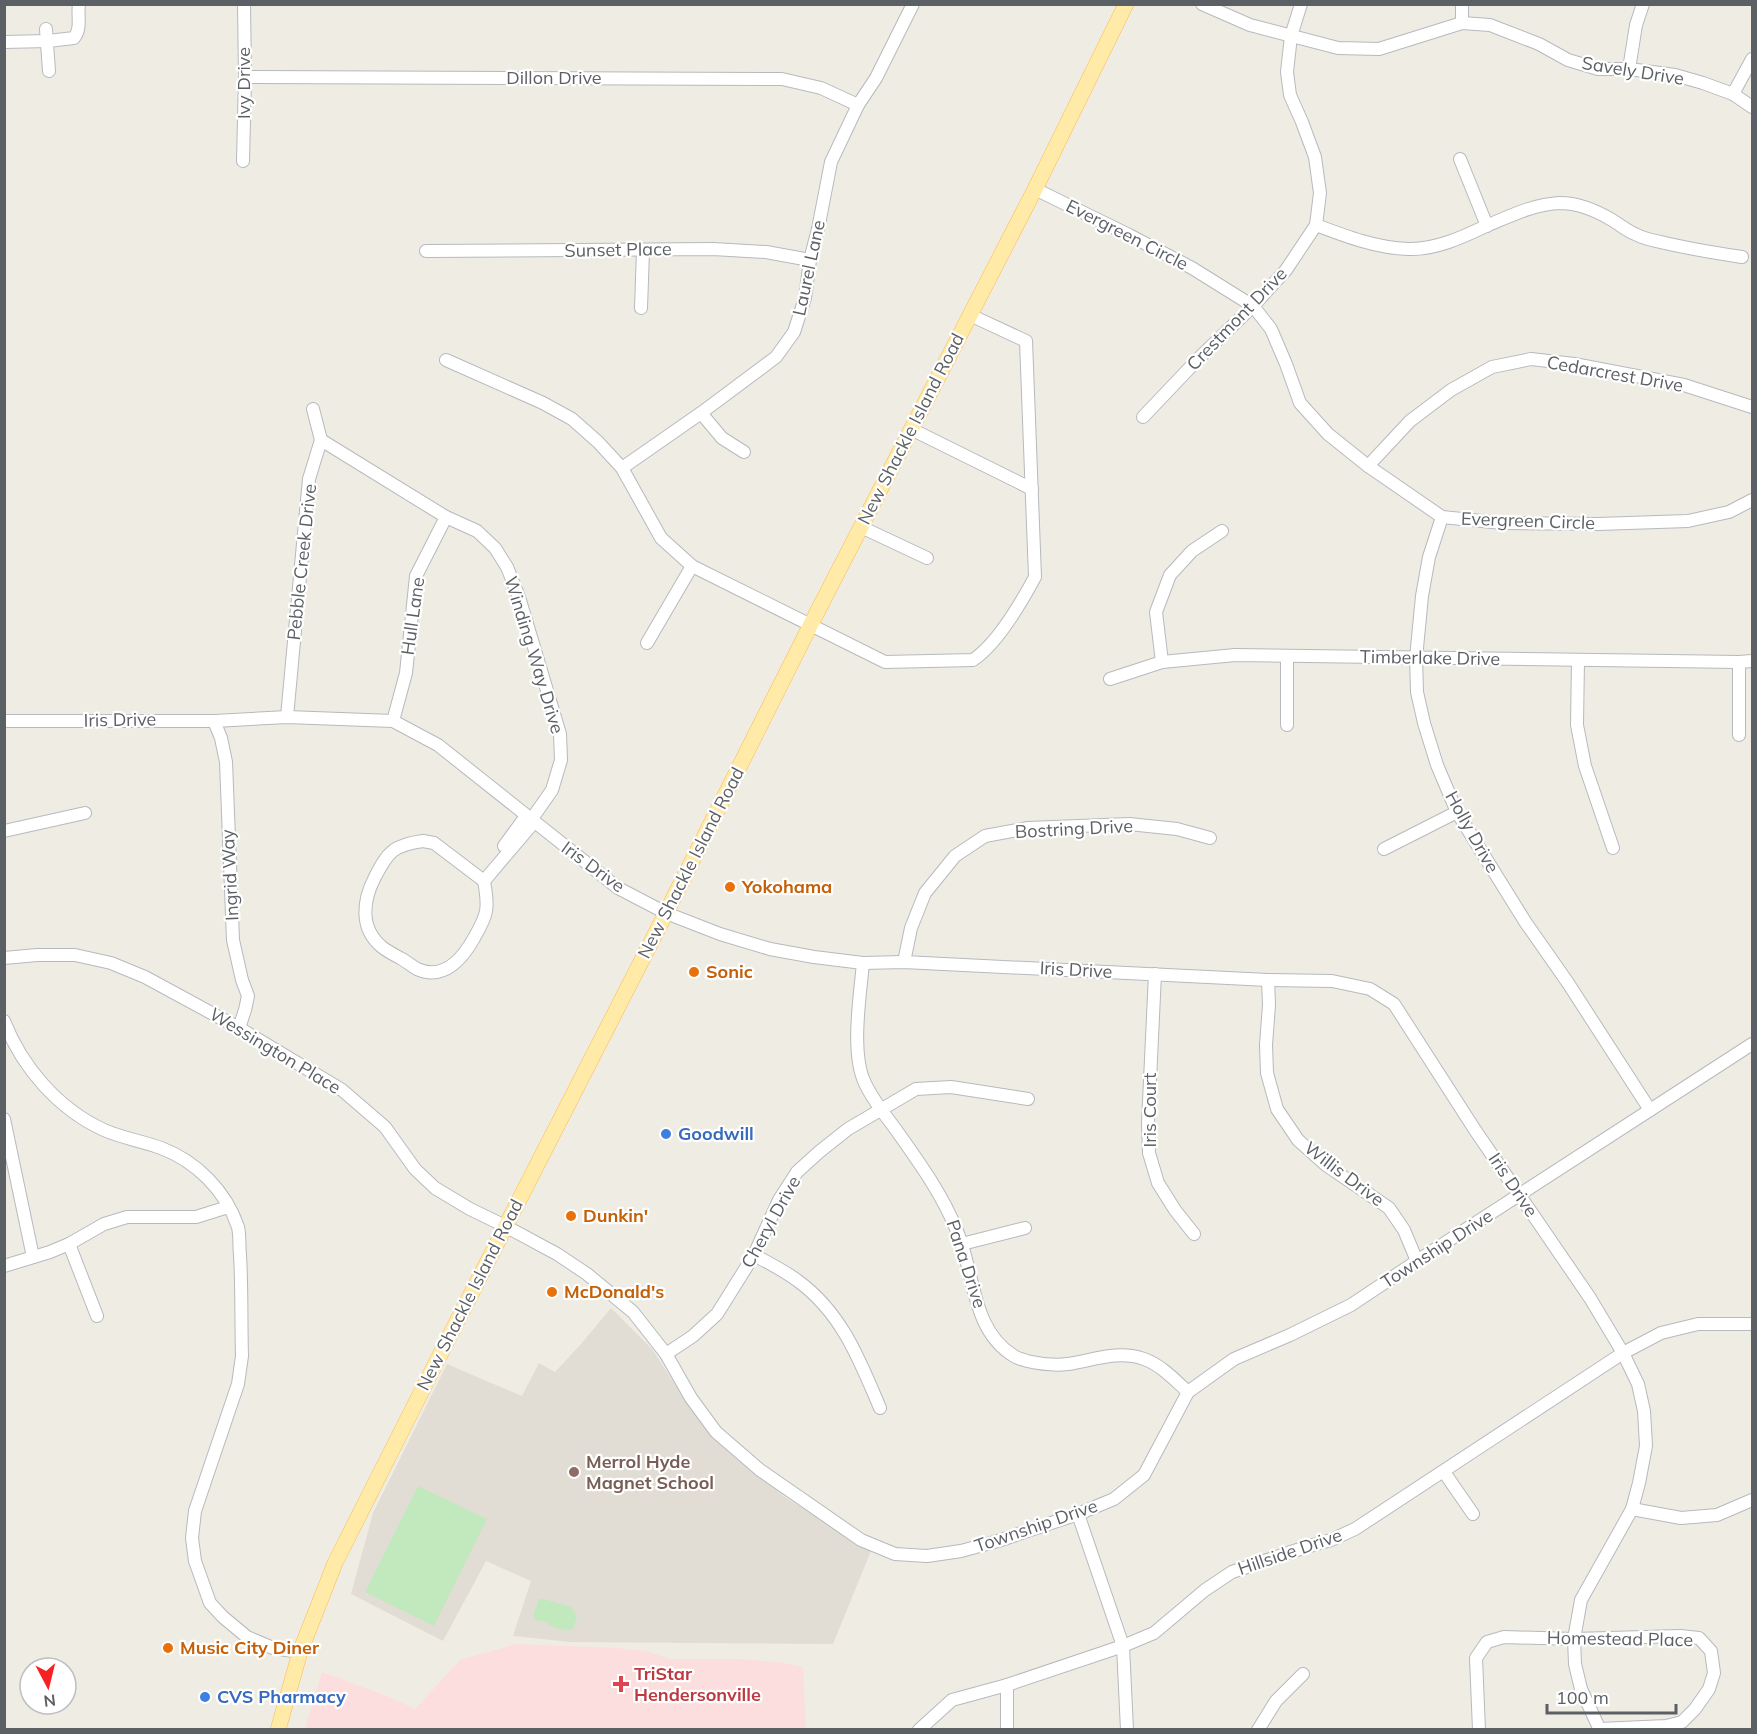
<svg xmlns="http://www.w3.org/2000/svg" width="1757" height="1734" viewBox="0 0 1757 1734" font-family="Mulish,sans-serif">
	<rect width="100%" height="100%" fill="#efece3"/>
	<!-- education -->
	<polygon fill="#e1ddd4" points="611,1308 652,1349 694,1413 724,1447 786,1498 871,1551 833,1644 571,1642 513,1636 531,1581 486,1561 443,1641 351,1594 373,1513 447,1364 522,1396 539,1363 555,1372 581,1344"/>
	<!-- medical -->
	<polygon fill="#fddede" points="516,1644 616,1648 646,1651 670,1659 739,1659 778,1662 803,1667 806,1729 305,1729 322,1672 387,1696 415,1709 460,1660"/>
	<!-- green -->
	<g fill="#c1e9bd">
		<polygon points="418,1486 487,1519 434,1626 365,1592"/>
		<path d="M 539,1599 L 543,1599 L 572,1607 L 577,1617 L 573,1629 C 566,1632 555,1628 548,1624 L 548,1622 L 535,1620 L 533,1616 Z"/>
	</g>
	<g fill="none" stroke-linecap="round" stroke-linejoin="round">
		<defs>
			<g id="minor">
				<polyline points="1202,4 1250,25 1338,48 1379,49 1462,23 1490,25 1539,44 1568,60 1598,69 1629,69 1675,75 1703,83 1733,94 1752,107"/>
				<polyline points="1462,23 1462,4"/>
				<polyline points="46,29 49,71"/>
				<path d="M 4,42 L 48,41 L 74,38 C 82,28 77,16 79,4"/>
				<polyline points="1629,69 1636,25 1643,4"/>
				<polyline points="245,77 782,79 821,88 858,105"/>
				<polyline points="1733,94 1752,59"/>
				<polyline points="1460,159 1487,226"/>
				<polyline points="243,161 245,77 244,4"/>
				<polyline points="1035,189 1129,235 1192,268 1253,306 1271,329 1286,364 1300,403 1328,434 1368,466 1442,517 1502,523 1598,524 1688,521 1729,512 1752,500"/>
				<path d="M 1316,225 C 1345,236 1376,248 1408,249 C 1435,250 1463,237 1486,226 C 1510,216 1534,204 1560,203 C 1577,203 1597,211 1612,220 C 1619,224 1627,231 1635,234 C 1644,239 1655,241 1665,243 C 1690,249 1716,253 1742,257"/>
				<polyline points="426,251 713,249 766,252 810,260"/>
				<polyline points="641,308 643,251"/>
				<path d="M 446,360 L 543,403 L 572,419 L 598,442 L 622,468 L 661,538 L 692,566 L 885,662 L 973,660 C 997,644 1021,603 1035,577 L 1026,341 L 970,315"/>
				<polyline points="701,413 722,438 744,452"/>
				<polyline points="1143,417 1201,356 1253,306 1286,270 1316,225 1320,193 1315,157 1302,122 1290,95 1287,72 1291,36 1301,4"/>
				<polyline points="911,429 1032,489"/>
				<polyline points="321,440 446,517 477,531 495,548 507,567 519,597 560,734 561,760 552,790 531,820"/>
				<polyline points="1368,466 1410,421 1451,390 1492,367 1531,359 1574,364 1684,385 1752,407"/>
				<polyline points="622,468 701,413 776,357 794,332 805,298 810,260 818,229 831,162 858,105 876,78 913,4"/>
				<polyline points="1442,517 1429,557 1422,596 1416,658 1417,692 1424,723 1437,765 1457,812 1483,854 1526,923 1568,983 1650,1110"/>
				<polyline points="861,527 927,558"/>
				<polyline points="647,643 692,566"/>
				<polyline points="1287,656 1287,725"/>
				<polyline points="1578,660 1577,725 1585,766 1613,848"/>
				<polyline points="1162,662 1156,612 1170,575 1192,551 1222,531"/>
				<polyline points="1739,662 1739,735"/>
				<polyline points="1110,679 1162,662 1235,655 1739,662 1752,661"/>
				<polyline points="287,717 309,479 321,440 313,409"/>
				<polyline points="4,721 214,721 287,717 393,721 438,745 618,888 666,913 720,934 770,949 814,957 863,963 904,962 1268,980 1332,981 1370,989 1394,1004 1475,1130 1590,1298 1623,1353 1638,1384 1644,1411 1646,1446 1639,1483 1632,1509 1581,1600 1574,1639 1575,1664 1581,1689 1600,1730"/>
				<polyline points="214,721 221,738 226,762 233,940 242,980 248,996 245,1010 239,1028"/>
				<polyline points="393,721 406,673 416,576 446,517"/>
				<polyline points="4,831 85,813"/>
				<path d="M 423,841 L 434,843 L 484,881 C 489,908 488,914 474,938 C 463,958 444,981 417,969 C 412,966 407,962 402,959 C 395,955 388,952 382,947 C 359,928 363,900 375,877 C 388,852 393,845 423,841 Z"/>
				<polyline points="504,846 526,816"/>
				<polyline points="1384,849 1457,812"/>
				<polyline points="484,881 534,822"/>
				<polyline points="4,958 37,955 75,955 111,963 145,977 239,1028 342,1090 385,1127 415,1169 435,1188 470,1209 505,1226 557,1254 587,1274 633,1312 666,1354 691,1398 716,1432 760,1470 861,1540 895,1554 927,1556 961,1551 998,1541 1078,1514 1114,1499 1144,1475 1188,1392 1234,1359 1290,1335 1351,1305 1417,1261 1752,1044"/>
				<polyline points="904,962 911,928 925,893 955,856 985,836 1028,828 1129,824 1177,829 1210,838"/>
				<path d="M 863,963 C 860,996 851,1051 864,1081 C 872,1100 887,1117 899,1134 C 921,1165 943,1196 957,1231 C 975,1273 971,1330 1014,1356 C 1018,1359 1023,1359 1027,1361 C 1041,1364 1054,1366 1068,1364 C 1094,1360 1118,1350 1144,1359 C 1161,1365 1175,1380 1188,1392"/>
				<polyline points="1155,974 1148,1123 1149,1153 1158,1183 1175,1210 1194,1234"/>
				<polyline points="1268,980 1269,1005 1266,1045 1267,1073 1277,1109 1298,1140 1326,1165 1389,1208 1404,1230 1417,1261"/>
				<path d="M 4,1021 C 22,1067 58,1109 104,1130 C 122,1138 142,1141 161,1148 C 196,1161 226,1191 238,1227 C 240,1235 239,1246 240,1255 C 242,1288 241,1322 242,1356 L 238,1384 L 195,1511 L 192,1538 L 195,1561 L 210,1603 L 223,1617 L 247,1637 L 273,1648 L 300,1652"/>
				<polyline points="4,1119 33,1257"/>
				<polyline points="69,1244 97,1316"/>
				<polyline points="962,1244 1025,1228"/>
				<path d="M 754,1255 C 769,1263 785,1271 798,1281 C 842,1313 860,1361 880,1408"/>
				<polyline points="4,1266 50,1252 69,1244 104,1224 127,1217 196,1217 228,1207"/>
				<polyline points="666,1354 693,1336 717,1314 754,1255 779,1200 797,1172 819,1152 848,1129 916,1089 951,1087 1028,1099"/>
				<polyline points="1444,1472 1473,1514"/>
				<polyline points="1632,1509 1681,1518 1717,1515 1752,1500"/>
				<polyline points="1078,1514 1123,1646 1127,1730"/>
				<polyline points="1007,1685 1007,1730"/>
				<polyline points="919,1730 952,1700 1007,1685 1123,1646 1154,1633 1205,1590 1232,1572 1306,1547 1331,1540 1355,1529 1623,1353 1661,1333 1698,1324 1752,1324"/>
				<polyline points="1258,1730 1276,1701 1303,1674"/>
				<polyline points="1479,1730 1476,1658 1487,1642 1504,1637 1574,1639 1680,1636 1699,1638 1711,1651 1714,1673 1709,1689 1695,1709 1682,1722 1666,1726 1600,1729"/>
			</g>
			<polyline id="major" points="278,1730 300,1652 335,1563 447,1341 666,913 810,626 1035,189 1126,4"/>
		</defs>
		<!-- minor casing -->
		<use href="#minor" stroke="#b6babe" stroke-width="14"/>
		<!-- major casing -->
		<use href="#major" stroke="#fdbd4e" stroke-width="16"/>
		<!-- minor -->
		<use href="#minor" stroke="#fff" stroke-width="12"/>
		<!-- major -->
		<use href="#major" stroke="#ffeaa8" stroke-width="15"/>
	</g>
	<!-- markers -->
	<g fill="#e8710a" stroke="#fff" stroke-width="2">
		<circle cx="730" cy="887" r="6"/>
		<circle cx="694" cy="972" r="6"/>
		<circle cx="571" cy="1216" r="6"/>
		<circle cx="552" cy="1292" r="6"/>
		<circle cx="168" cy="1648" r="6"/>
	</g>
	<g fill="#3f7fe0" stroke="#fff" stroke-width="2">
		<circle cx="666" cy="1134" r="6"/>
		<circle cx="205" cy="1697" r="6"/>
	</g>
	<circle fill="#8d6e63" stroke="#fff" stroke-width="2" cx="574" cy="1472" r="6"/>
	<path fill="#e0444e" stroke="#fff" stroke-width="2" d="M618 1675h6v6h6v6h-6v6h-6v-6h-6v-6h6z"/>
	<g text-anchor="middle" stroke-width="4.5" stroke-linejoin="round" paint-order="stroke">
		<!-- street labels -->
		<g font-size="18" fill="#5b6065" stroke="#fff">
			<text transform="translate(1633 71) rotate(9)" y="6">Savely Drive</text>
			<text x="554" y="84">Dillon Drive</text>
			<text transform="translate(244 83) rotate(-90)" y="6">Ivy Drive</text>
			<text transform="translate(1127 235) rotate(27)" y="6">Evergreen Circle</text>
			<text transform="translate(618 250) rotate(-1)" y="6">Sunset Place</text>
			<text transform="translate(809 268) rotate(-78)" y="6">Laurel Lane</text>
			<text transform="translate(1237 319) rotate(-46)" y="6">Crestmont Drive</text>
			<text transform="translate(1615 374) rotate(10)" y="6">Cedarcrest Drive</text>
			<text transform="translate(911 429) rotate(-63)" y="6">New Shackle Island Road</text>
			<text transform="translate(1528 521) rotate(2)" y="6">Evergreen Circle</text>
			<text transform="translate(302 562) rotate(-84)" y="6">Pebble Creek Drive</text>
			<text transform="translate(413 616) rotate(-82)" y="6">Hull Lane</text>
			<text transform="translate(534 655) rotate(73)" y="6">Winding Way Drive</text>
			<text transform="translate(1430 658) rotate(1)" y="6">Timberlake Drive</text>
			<text transform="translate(120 720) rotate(-1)" y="6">Iris Drive</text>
			<text transform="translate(1074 829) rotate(-3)" y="6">Bostring Drive</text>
			<text transform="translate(1472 832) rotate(61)" y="6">Holly Drive</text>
			<text transform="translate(691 863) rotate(-63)" y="6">New Shackle Island Road</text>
			<text transform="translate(593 867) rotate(36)" y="6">Iris Drive</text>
			<text transform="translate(230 875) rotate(-93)" y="6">Ingrid Way</text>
			<text transform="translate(1076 970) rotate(3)" y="6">Iris Drive</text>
			<text transform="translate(275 1051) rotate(31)" y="6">Wessington Place</text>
			<text transform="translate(1150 1110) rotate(-90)" y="6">Iris Court</text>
			<text transform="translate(1344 1174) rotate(37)" y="6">Willis Drive</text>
			<text transform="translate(1513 1185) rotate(56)" y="6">Iris Drive</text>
			<text transform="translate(771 1222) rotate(-61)" y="6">Cheryl Drive</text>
			<text transform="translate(1437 1249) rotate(-33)" y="6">Township Drive</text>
			<text transform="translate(966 1264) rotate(72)" y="6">Pana Drive</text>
			<text transform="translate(470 1295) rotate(-63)" y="6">New Shackle Island Road</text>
			<text transform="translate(1036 1526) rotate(-19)" y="6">Township Drive</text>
			<text transform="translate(1290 1552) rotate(-19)" y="6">Hillside Drive</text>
			<text transform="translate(1620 1639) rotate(1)" y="6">Homestead Place</text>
		</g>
		<!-- food labels -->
		<g font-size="18" font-weight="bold" fill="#c56008" stroke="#fff" text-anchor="start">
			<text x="742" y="893">Yokohama</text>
			<text x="706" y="978">Sonic</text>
			<text x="583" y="1222">Dunkin'</text>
			<text x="564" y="1298">McDonald's</text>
			<text x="180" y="1654">Music City Diner</text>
		</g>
		<!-- shop labels -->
		<g font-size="18" font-weight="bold" fill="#366cbe" stroke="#fff" text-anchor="start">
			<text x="678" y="1140">Goodwill</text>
			<text x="217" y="1703">CVS Pharmacy</text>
		</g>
		<!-- education labels -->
		<g font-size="18" font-weight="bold" fill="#785e54" stroke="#fff" text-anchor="start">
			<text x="586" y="1468">Merrol Hyde<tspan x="586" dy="21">Magnet School</tspan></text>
		</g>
		<!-- health labels -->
		<g font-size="18" font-weight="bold" fill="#be3a42" stroke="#fff" text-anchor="start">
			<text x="634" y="1680">TriStar<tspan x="634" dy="21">Hendersonville</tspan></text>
		</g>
	</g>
	<!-- border -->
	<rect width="1757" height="1734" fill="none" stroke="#5b6065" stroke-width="12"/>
	<!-- north arrow -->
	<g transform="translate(48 1686) rotate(173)"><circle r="28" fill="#ffffff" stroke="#bdbfc1" stroke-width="1.5"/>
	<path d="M0-4.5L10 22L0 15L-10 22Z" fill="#f72123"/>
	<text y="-9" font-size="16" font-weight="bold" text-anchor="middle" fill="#5b6065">N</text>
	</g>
	<!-- scale -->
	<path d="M1547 1704v9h129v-9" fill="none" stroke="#5b6065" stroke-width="3"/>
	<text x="1556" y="1704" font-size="18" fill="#5b6065" stroke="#ffffff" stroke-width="4.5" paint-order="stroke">100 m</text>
</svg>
